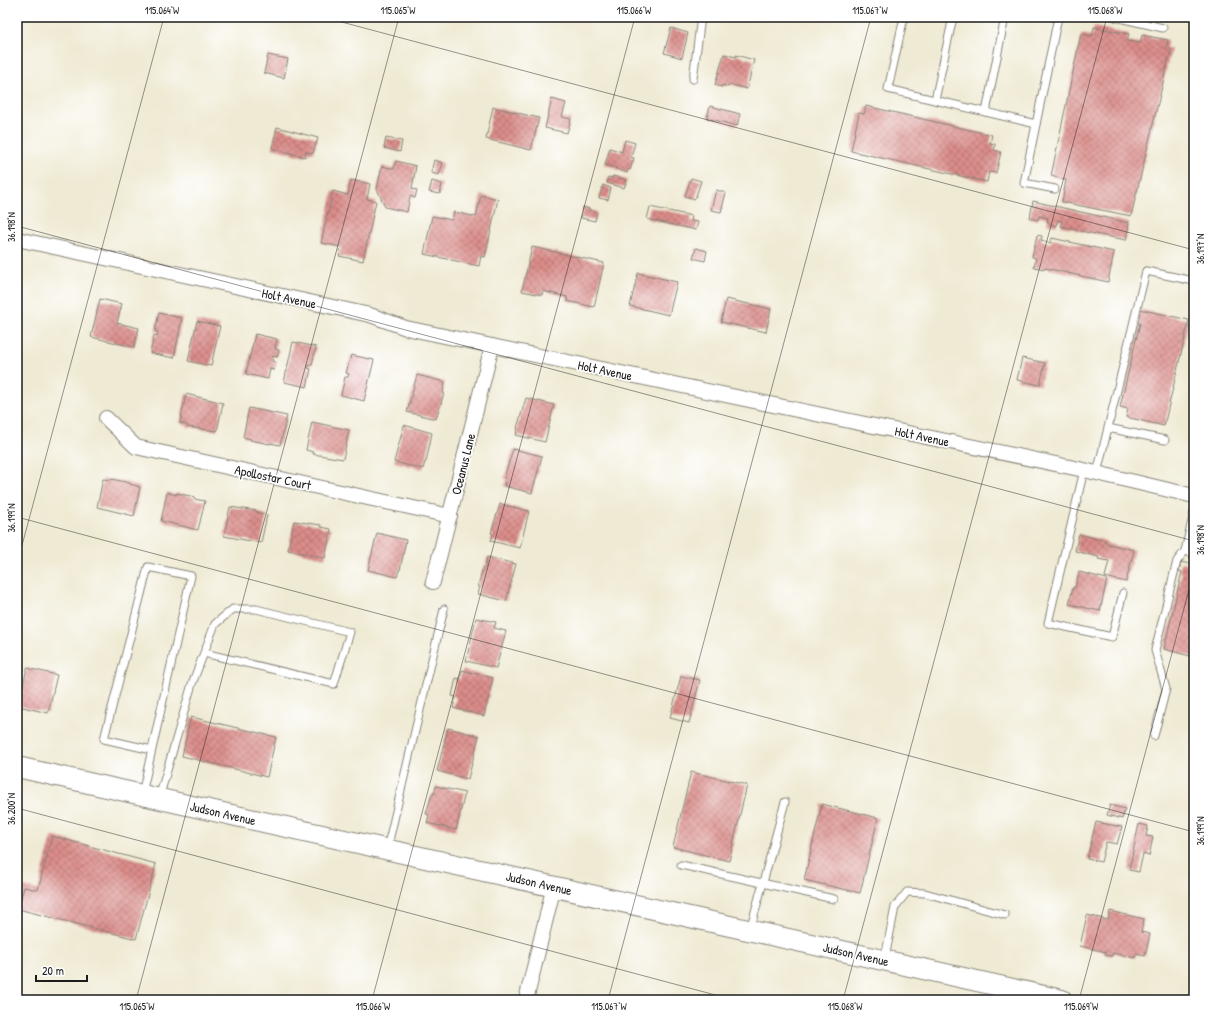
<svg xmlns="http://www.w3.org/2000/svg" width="1211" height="1017" viewBox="0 0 1211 1017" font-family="'Patrick Hand',sans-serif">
	<defs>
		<pattern id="building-cross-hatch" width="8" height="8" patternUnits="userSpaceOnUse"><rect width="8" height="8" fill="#db8d8a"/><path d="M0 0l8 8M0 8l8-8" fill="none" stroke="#b17270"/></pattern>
	</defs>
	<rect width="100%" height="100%" fill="#fff"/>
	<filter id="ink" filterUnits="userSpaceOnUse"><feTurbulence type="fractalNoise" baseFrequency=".025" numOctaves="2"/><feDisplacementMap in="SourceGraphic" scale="8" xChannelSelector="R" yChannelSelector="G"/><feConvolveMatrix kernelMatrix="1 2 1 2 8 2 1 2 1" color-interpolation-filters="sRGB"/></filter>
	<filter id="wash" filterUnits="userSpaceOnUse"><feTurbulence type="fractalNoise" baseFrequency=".012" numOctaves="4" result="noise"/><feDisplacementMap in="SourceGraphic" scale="16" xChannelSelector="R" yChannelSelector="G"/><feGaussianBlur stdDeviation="0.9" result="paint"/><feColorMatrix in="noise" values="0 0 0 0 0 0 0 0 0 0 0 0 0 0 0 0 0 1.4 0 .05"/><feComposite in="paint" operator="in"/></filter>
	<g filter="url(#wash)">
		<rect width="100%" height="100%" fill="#efead3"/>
		<g id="blocks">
			<!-- building -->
			<g fill="url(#building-cross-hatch)">
				<polygon points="1094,27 1129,34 1127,41 1140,43 1142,35 1168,40 1166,48 1171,49 1131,216 1062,202 1066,180 1051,176 1081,34 1092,36"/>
				<polygon points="671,28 688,33 682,58 664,53"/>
				<polygon points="724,54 736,57 736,55 754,60 747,89 729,84 728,87 723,85 722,87 715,85"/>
				<polygon points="268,55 288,59 284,78 264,73"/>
				<polygon points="552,99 566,103 562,117 571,119 567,133 545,128"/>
				<polygon points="710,106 740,114 737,126 707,118"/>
				<polygon points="866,106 992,135 990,143 995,144 994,150 1001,152 996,173 989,172 987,182 851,151 859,113 864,114"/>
				<polygon points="493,107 539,118 531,150 486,139"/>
				<polygon points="277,127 318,138 313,153 306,152 305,157 272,148"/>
				<polygon points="386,138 402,141 400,152 384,148"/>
				<polygon points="625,140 635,143 631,157 634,158 630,170 628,169 627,173 616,169 617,168 605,165 610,148 622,152"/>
				<polygon points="434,160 443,163 439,175 431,173"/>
				<polygon points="396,161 416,166 412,189 417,190 415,198 410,196 407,212 385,207 377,189 382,166 394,169"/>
				<polygon points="613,176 627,180 624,188 607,183 608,177 613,178"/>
				<polygon points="691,178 701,181 695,199 685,196"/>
				<polygon points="351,180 370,184 367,199 376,201 363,261 339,256 341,247 321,243 333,191 348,195"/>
				<polygon points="432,181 442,184 440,194 429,192"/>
				<polygon points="603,185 611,188 608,200 599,198"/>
				<polygon points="716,190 726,193 721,212 711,210"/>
				<polygon points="481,195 498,199 485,257 481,256 479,266 424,254 432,216 452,220 454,212 476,217"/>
				<polygon points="1033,201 1129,223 1126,240 1075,230 1076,229 1061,226 1062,221 1058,220 1056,226 1047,223 1048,218 1039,216 1038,220 1030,218"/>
				<polygon points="583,207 590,209 589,210 597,212 595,221 581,218"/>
				<polygon points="650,207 692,216 691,221 698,222 696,230 647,219"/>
				<polygon points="1037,235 1042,236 1041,240 1051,243 1052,238 1114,252 1108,282 1045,268 1045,269 1034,267 1036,258 1032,257"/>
				<polygon points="532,247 604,263 594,307 567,301 567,297 543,291 542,295 522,291"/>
				<polygon points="696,248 707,251 705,261 693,258"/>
				<polygon points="638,273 677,282 669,315 630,306"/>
				<polygon points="100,299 122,304 117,323 139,328 134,347 91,337"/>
				<polygon points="726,299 771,309 766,332 721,322"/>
				<polygon points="1139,309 1189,320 1164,426 1126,417 1128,409 1120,407 1140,323 1136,322"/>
				<polygon points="159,313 182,318 174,358 150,353 154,335 157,336 158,332 155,331"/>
				<polygon points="197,321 220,326 211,366 188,361"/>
				<polygon points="255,334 277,339 275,349 279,350 277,357 273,356 272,361 276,362 274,370 270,369 268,379 246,374"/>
				<polygon points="293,342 316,347 312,365 309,365 308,368 311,369 307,387 284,382"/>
				<polygon points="351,355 374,360 364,401 341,395 345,377 348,377 349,374 346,373"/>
				<polygon points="1022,358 1045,363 1040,385 1017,380"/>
				<polygon points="417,375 445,382 443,392 444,393 436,419 407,412"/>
				<polygon points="186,394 223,403 217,431 187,427 187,425 180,423"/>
				<polygon points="526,398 554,405 545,442 516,435 518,428 517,428"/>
				<polygon points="249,408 287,416 280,445 270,443 270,444 250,440 251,439 243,437"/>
				<polygon points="312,422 349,430 343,459 313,454 313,452 306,450"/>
				<polygon points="404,425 432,433 426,462 425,462 423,469 394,462"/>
				<polygon points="513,449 542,456 532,493 504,486 506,479 504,478"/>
				<polygon points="103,479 111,480 112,479 130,483 130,484 140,487 134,516 97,507"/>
				<polygon points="167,492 176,495 176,493 195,497 194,499 205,501 198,530 161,521"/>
				<polygon points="500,504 529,511 520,548 491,541 493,534 491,533"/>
				<polygon points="230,507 257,511 257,512 267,515 261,543 224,536"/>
				<polygon points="294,521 321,525 321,527 331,529 325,558 288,550"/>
				<polygon points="377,533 406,540 400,570 399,570 397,577 368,570"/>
				<polygon points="1079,534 1106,541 1105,543 1134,550 1126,582 1105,577 1109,561 1098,559 1099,557 1075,551"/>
				<polygon points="487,557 516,564 506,601 478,594 480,587 478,586 483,567 485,568"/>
				<polygon points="1181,562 1194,565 1194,657 1164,649 1182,572 1179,571"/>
				<polygon points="1079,572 1107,579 1100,611 1069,604 1073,587 1075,588"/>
				<polygon points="476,618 496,622 494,628 506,631 496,668 466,661"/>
				<polygon points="27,668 57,675 48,713 18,706"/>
				<polygon points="462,670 493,678 484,716 453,708 456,697 452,696 456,678 460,679"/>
				<polygon points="681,676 700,680 689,723 670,718"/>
				<polygon points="191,717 276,737 267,777 182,756"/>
				<polygon points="448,728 479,736 468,779 437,771"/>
				<polygon points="691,772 747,785 729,861 673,847"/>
				<polygon points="436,786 465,793 456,830 427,823 429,815 426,814 432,794 434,794"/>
				<polygon points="822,804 878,818 860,893 804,880"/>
				<polygon points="1110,805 1125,809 1122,819 1107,815"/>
				<polygon points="1096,822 1122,827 1117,844 1106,842 1101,862 1087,859"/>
				<polygon points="1139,824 1148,826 1146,836 1153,837 1149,856 1143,854 1139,872 1129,870"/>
				<polygon points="52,836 156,864 136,939 18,909 24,887 38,890"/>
				<polygon points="1110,911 1144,919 1141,932 1150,934 1145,956 1136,954 1135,958 1113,953 1112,956 1105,955 1106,952 1080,946 1087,915 1108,920"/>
			</g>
		</g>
	</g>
	<g filter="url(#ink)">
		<use href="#blocks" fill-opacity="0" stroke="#868378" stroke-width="1"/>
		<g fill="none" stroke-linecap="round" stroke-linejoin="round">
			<defs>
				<g id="lane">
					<polyline points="904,17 888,89 1036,124"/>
					<polyline points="1115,17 1163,28"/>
					<polyline points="693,79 701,17"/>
					<polyline points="935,100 953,17"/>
					<polyline points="986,112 1005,17"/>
					<polyline points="1055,189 1024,183 1058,17"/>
					<polyline points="1108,428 1165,440"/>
					<polyline points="1084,470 1048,623 1112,637 1123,593"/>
					<polyline points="1097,473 1146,271 1194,281"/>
					<polyline points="1185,551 1194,553"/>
					<polyline points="1154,736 1166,689 1155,650 1177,561 1185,551 1194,512"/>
					<polyline points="142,794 191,576 148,567 104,739 152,750"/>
					<polyline points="159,798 192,684 215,624 233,609 256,609 350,632 334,684 204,653"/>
					<polyline points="387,849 444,609"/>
					<polyline points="681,865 834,899"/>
					<polyline points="750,930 785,802"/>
					<polyline points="885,958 895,907 907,892 925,893 1005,915"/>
					<polyline points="995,1000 998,987"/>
				</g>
				<g id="street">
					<polyline points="17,239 370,315 406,328 492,346 1084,470 1194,496"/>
					<polyline points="106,418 136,447 450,516"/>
					<polyline points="433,582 492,346"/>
					<polyline points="526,1000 554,886"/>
				</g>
				<polyline id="secondary" points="17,767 1062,1000"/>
			</defs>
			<!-- lane casing -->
			<use href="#lane" stroke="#868378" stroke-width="9"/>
			<!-- street casing -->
			<use href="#street" stroke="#868378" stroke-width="16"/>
			<!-- secondary casing -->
			<use href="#secondary" stroke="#868378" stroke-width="22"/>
			<!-- lane -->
			<use href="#lane" stroke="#fff" stroke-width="7"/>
			<!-- street -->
			<use href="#street" stroke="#fff" stroke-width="14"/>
			<!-- secondary -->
			<use href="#secondary" stroke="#fff" stroke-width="20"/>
		</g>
	</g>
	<!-- ticks -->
	<path fill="none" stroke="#1c1c1c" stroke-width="1" stroke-opacity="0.45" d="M 323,17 L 1194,250M 17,226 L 1194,541M 17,517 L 1194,832M 17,564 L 164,17M 17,808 L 734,1000M 136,1000 L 399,17M 372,1000 L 635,17M 608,1000 L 871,17M 843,1000 L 1107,17M 1079,1000 L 1194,571"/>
	<g text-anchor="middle" stroke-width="3.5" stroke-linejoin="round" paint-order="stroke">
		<!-- street labels -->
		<g font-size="13" fill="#1c1c1c" stroke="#fff">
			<text transform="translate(289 298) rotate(12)" y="5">Holt Avenue</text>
			<text transform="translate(605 370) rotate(12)" y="5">Holt Avenue</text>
			<text transform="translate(922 436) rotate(12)" y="5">Holt Avenue</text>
			<text transform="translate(463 464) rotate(-76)" y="5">Oceanus Lane</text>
			<text transform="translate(273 477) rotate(12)" y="5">Apollostar Court</text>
			<text transform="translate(223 813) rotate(13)" y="5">Judson Avenue</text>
			<text transform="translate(539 883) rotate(13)" y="5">Judson Avenue</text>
			<text transform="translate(856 954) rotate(13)" y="5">Judson Avenue</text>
		</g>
	</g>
	<!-- margin -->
	<rect width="1211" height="1017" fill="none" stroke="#fff" stroke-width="44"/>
	<!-- scale -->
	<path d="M36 975v6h51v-6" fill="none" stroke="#1c1c1c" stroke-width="2"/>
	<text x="42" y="975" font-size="12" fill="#1c1c1c" stroke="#ffffff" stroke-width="3" paint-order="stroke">20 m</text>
	<rect x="22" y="22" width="1167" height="973" fill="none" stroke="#1c1c1c" stroke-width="1.5"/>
	<g font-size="10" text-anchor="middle" fill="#1c1c1c">
		<text x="162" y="14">115.064°W</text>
		<text x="398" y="14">115.065°W</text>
		<text x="634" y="14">115.066°W</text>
		<text x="870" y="14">115.067°W</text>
		<text x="1105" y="14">115.068°W</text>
		<text transform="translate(11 227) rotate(-90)" y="4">36.198°N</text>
		<text transform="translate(1200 249) rotate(-90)" y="4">36.197°N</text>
		<text transform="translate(11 518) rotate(-90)" y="4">36.199°N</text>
		<text transform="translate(1200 540) rotate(-90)" y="4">36.198°N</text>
		<text transform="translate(11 809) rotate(-90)" y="4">36.200°N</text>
		<text transform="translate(1200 831) rotate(-90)" y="4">36.199°N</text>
		<text x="137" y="1010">115.065°W</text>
		<text x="373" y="1010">115.066°W</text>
		<text x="609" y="1010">115.067°W</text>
		<text x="845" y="1010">115.068°W</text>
		<text x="1081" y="1010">115.069°W</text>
	</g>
</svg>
